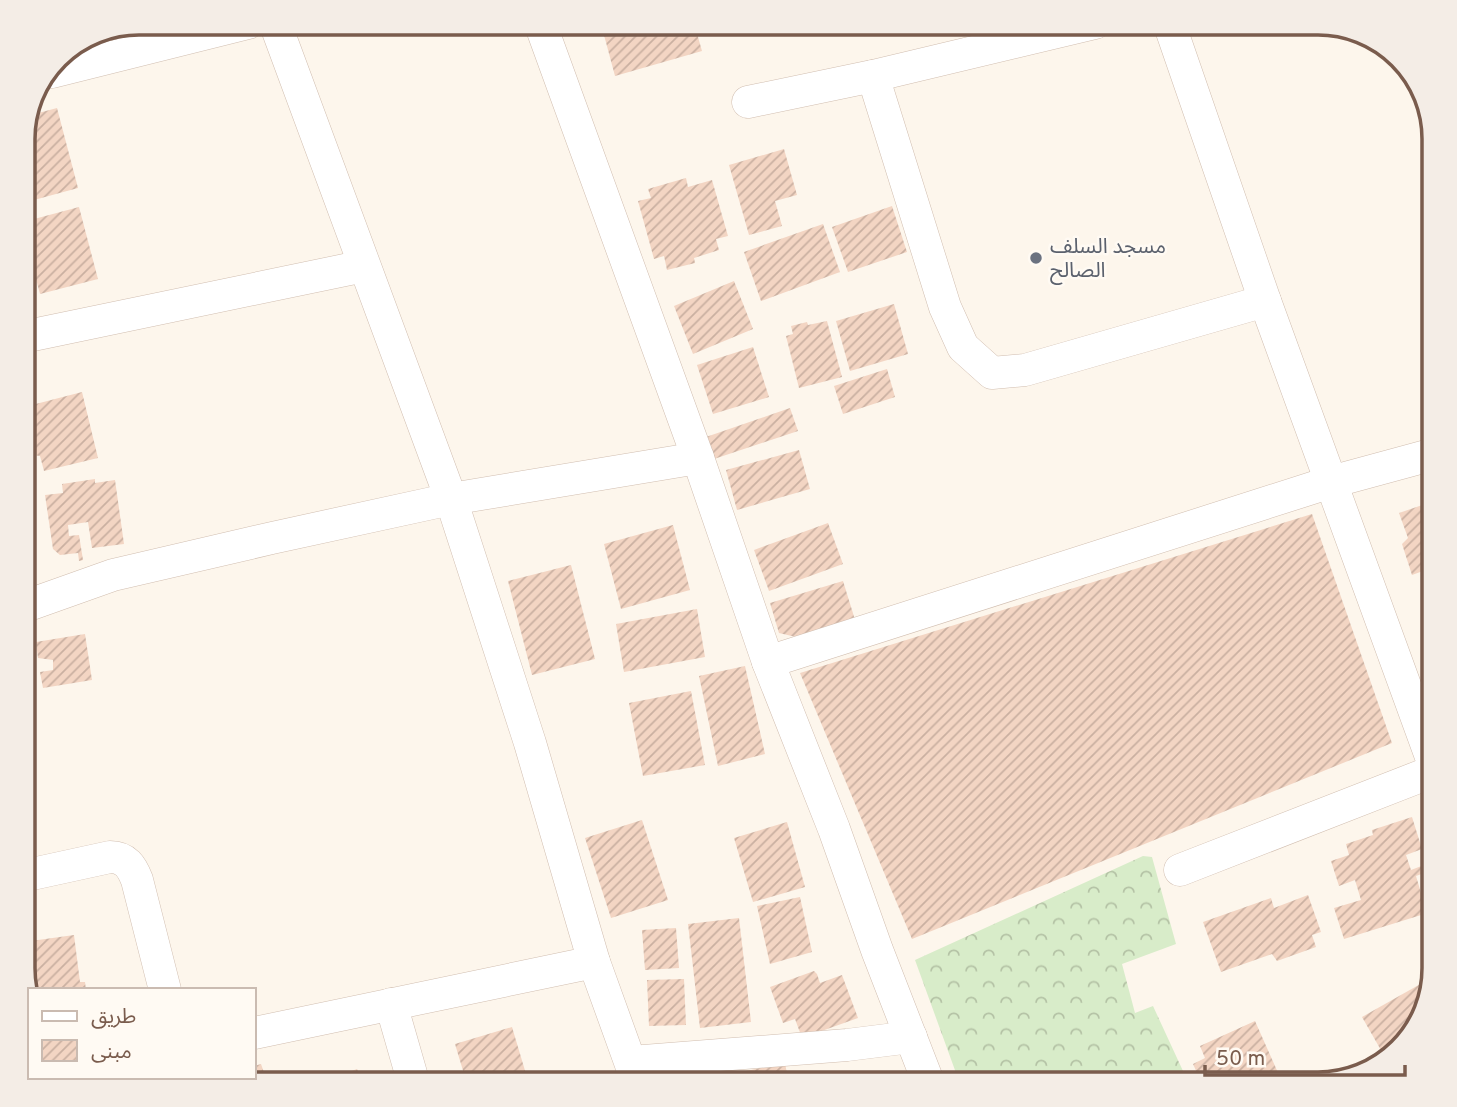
<svg xmlns="http://www.w3.org/2000/svg" width="1457" height="1107" viewBox="0 0 1457 1107" font-family="Overpass,'Noto Sans Arabic',sans-serif">
	<defs>
		<pattern id="forest-crowns" width="20" height="18" patternUnits="userSpaceOnUse" patternTransform="scale(1.75)"><rect width="20" height="18" fill="#d8ecc9"/><path d="M2 6a3 3 0 1 1 6 0M12 15a3 3 0 1 1 6 0" fill="none" stroke="#b4c2a5"/></pattern>
		<pattern id="building-hatch" width="6" height="6" patternUnits="userSpaceOnUse" patternTransform="scale(1.75)"><rect width="6" height="6" fill="#f3d5c3"/><path d="M-1 1l2-2M0 6l6-6M5 7l2-2" fill="none" stroke="#cab0a1"/></pattern>
	</defs>
	<rect width="100%" height="100%" fill="#fdf6ec"/>
	<!-- forest -->
	<polygon fill="url(#forest-crowns)" points="1143,856 1152,857 1176,944 1122,964 1135,1013 1153,1006 1189,1084 960,1084 915,960"/>
	<!-- building -->
	<g fill="url(#building-hatch)">
		<polygon points="646,23 694,23 702,51 615,76 604,35"/>
		<polygon points="57,108 78,188 23,203 23,131 31,115"/>
		<polygon points="784,149 797,195 775,201 782,226 749,235 729,165"/>
		<polygon points="686,178 688,187 712,180 728,236 716,239 719,250 694,258 695,263 667,270 664,256 654,259 638,201 651,198 648,189"/>
		<polygon points="892,206 907,252 848,272 832,227"/>
		<polygon points="79,207 98,279 40,294 23,230 23,222"/>
		<polygon points="823,224 840,272 761,301 744,252"/>
		<polygon points="734,281 753,329 693,354 674,306"/>
		<polygon points="894,304 908,354 850,371 836,321"/>
		<polygon points="827,321 842,377 799,388 786,336 793,334 791,326 807,322 808,325"/>
		<polygon points="753,347 769,397 713,414 697,365"/>
		<polygon points="887,369 895,397 843,414 834,386"/>
		<polygon points="82,392 98,458 44,471 40,456 26,454 27,432 34,432 28,406"/>
		<polygon points="790,408 798,431 714,459 706,437"/>
		<polygon points="799,450 810,489 737,510 726,470"/>
		<polygon points="95,479 95,483 115,480 124,544 92,548 88,522 68,525 69,536 79,535 83,560 79,561 78,553 60,555 53,549 45,495 63,493 62,484"/>
		<polygon points="1434,501 1434,567 1412,575 1402,544 1408,538 1399,513"/>
		<polygon points="1312,514 1392,743 912,939 800,673"/>
		<polygon points="828,523 843,564 769,591 754,550"/>
		<polygon points="673,525 690,590 621,609 604,544"/>
		<polygon points="571,565 595,659 532,675 508,581"/>
		<polygon points="843,581 856,623 809,640 779,633 770,603"/>
		<polygon points="1434,588 1434,640 1423,609 1432,606 1427,591"/>
		<polygon points="697,609 705,657 624,672 616,624"/>
		<polygon points="85,634 92,680 43,688 40,672 53,670 53,660 38,658 36,642"/>
		<polygon points="745,666 765,754 718,766 699,676"/>
		<polygon points="691,691 705,765 643,776 629,703"/>
		<polygon points="1412,817 1422,849 1406,855 1411,870 1424,865 1427,872 1416,876 1421,893 1434,889 1434,911 1344,939 1334,908 1361,900 1355,880 1339,886 1331,861 1349,855 1346,844 1373,835 1372,830"/>
		<polygon points="642,820 668,900 611,918 585,838"/>
		<polygon points="787,822 805,887 753,902 734,838"/>
		<polygon points="1308,895 1321,932 1312,935 1316,947 1277,961 1272,954 1221,972 1203,922 1271,898 1274,908"/>
		<polygon points="800,897 812,952 770,964 757,906"/>
		<polygon points="739,918 751,1022 700,1028 688,924"/>
		<polygon points="676,928 679,968 645,970 642,930"/>
		<polygon points="74,935 80,982 85,982 86,990 30,990 29,998 24,979 27,977 31,981 35,976 31,941"/>
		<polygon points="814,971 817,974 820,983 842,975 858,1018 802,1038 795,1019 783,1023 770,987"/>
		<polygon points="1431,978 1410,1039 1386,1059 1362,1017"/>
		<polygon points="684,979 686,1025 649,1026 647,980"/>
		<polygon points="1255,1021 1283,1084 1202,1084 1193,1064 1205,1058 1200,1046"/>
		<polygon points="512,1027 529,1084 467,1084 455,1044"/>
		<polygon points="785,1063 789,1084 718,1084 717,1077"/>
		<polygon points="261,1064 268,1084 208,1084 207,1081 219,1077 254,1077 254,1066"/>
		<polygon points="357,1069 363,1084 317,1084"/>
		<polygon points="705,1075 707,1084 675,1084 675,1083"/>
		<polygon points="887,1075 889,1084 845,1084 845,1083"/>
	</g>
	<g fill="none" stroke-linecap="round" stroke-linejoin="round">
		<defs>
			<g id="street">
				<polyline points="275,23 451,499 530,743 594,962 638,1084"/>
				<polyline points="540,23 698,458 768,662 834,829 877,950 929,1084"/>
				<polyline points="1169,23 1265,301 1434,765"/>
				<polyline points="52,72 248,23"/>
				<polyline points="873,76 945,307 963,347 992,373 1025,370 1265,301"/>
				<polyline points="748,102 873,76 1095,23"/>
				<polyline points="23,337 364,266"/>
				<polyline points="23,607 113,575 272,538 451,499 698,458"/>
				<polyline points="768,662 1331,482 1434,454"/>
				<polyline points="1180,870 1434,771"/>
				<path d="M 23,876 L 110,857 C 126,857 132,867 137,880 L 165,990"/>
				<polyline points="391,1004 414,1084"/>
				<polyline points="254,1033 594,962"/>
				<polyline points="631,1062 847,1045 911,1037"/>
				<polyline points="188,1077 189,1084"/>
			</g>
		</defs>
		<!-- street casing -->
		<use href="#street" stroke="#d1beb0" stroke-width="33"/>
		<!-- street -->
		<use href="#street" stroke="#fff" stroke-width="32"/>
	</g>
	<!-- markers -->
	<circle fill="#6b7280" stroke="#fffaf3" stroke-width="2.5" cx="1036" cy="258" r="7"/>
	<g text-anchor="middle" stroke-width="5" stroke-linejoin="round" paint-order="stroke">
		<!-- worship labels -->
		<g font-size="21" fill="#5b616d" stroke="#fffaf3" text-anchor="start">
			<text x="1050" y="253">مسجد السلف<tspan x="1050" dy="24">الصالح</tspan></text>
		</g>
	</g>
	<!-- crop -->
	<path d="M0 0H1457V1107H0ZM139 35H1318A104 104 0 0 1 1422 139V968A104 104 0 0 1 1318 1072H139A104 104 0 0 1 35 968V139A104 104 0 0 1 139 35Z" fill="#f4ede6" fill-rule="evenodd"/>
	<path fill="none" stroke="#7a5c4d" stroke-width="3.5" d="M139 35H1318A104 104 0 0 1 1422 139V968A104 104 0 0 1 1318 1072H139A104 104 0 0 1 35 968V139A104 104 0 0 1 139 35Z"/>
	<!-- legend -->
	<rect x="28" y="988" width="228" height="91" fill="#fffaf3" stroke="#cabbb1" stroke-width="2"/>
	<rect x="42" y="1011" width="35" height="10" fill="#ffffff" stroke="#cabbb1" stroke-width="2"/>
	<text x="91" y="1023" font-size="21" fill="#7a5c4d">طريق</text>
	<rect x="42" y="1040" width="35" height="21" fill="url(#building-hatch)" stroke="#cabbb1" stroke-width="2"/>
	<text x="91" y="1058" font-size="21" fill="#7a5c4d">مبنى</text>
	<!-- scale -->
	<path d="M1205 1065v10h200v-10" fill="none" stroke="#7a5c4d" stroke-width="3.5"/>
	<text x="1216" y="1065" font-size="21" fill="#7a5c4d" stroke="#fffaf3" stroke-width="5" paint-order="stroke">50 m</text>
</svg>
